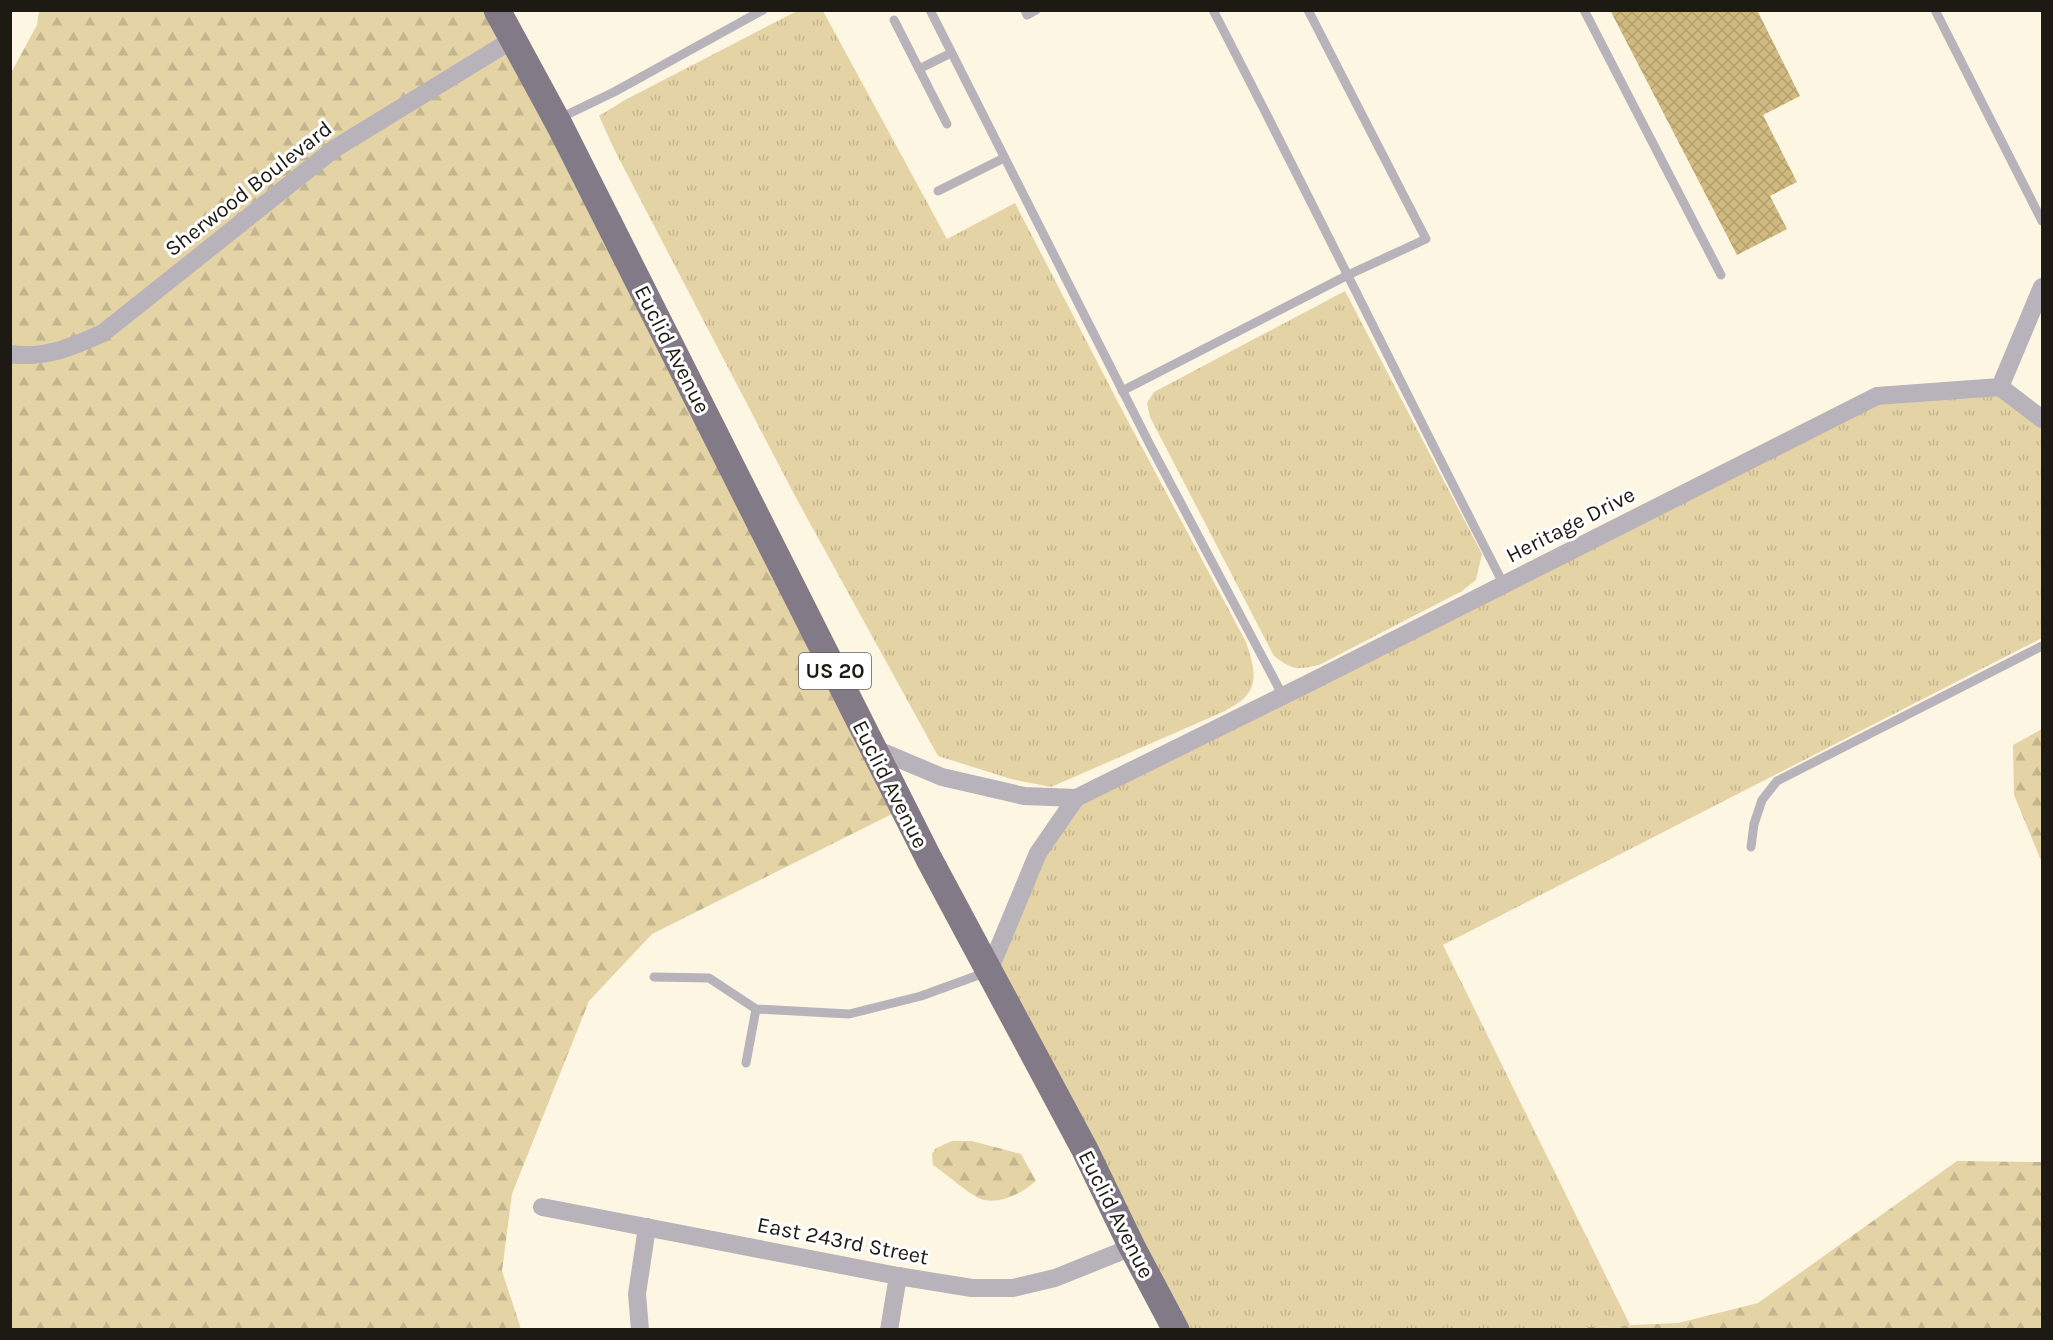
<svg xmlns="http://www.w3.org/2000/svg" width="2053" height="1340" viewBox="0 0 2053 1340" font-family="Karla,sans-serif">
	<defs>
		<pattern id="grass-tufts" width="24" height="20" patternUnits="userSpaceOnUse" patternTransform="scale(1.5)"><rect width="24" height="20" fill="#e4d3a5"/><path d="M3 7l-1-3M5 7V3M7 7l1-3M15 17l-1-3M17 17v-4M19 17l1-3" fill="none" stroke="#c3b58d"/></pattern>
		<pattern id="forest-firs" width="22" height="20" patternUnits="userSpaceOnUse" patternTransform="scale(1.5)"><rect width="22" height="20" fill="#e4d3a5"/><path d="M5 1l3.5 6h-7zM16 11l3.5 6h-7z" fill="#c3b58d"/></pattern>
		<pattern id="building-cross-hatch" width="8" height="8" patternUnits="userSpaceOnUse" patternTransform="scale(1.5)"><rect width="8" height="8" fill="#d0ba7f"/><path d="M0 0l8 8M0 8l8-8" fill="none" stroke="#b29f6d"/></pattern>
	</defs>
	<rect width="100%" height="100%" fill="#fdf6e3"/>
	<!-- grass -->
	<g fill="url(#grass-tufts)">
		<path d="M 797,11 L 823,11 L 947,239 L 1015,203 L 1121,408 L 1246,642 C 1252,661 1260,681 1245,697 C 1240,703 1231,707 1225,711 L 1051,787 L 1011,779 L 938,756 L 795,496 L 614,149 L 599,116 L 625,100 Z"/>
		<path d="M 1345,291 L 1482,554 L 1476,580 L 1462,591 L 1319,665 C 1297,670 1292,670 1274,656 L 1150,417 L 1147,403 L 1154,392 Z"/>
		<polygon points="2000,387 2042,419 2042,638 1443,945 1630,1325 1545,1330 1176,1329 989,971 1011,920 1076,798 1877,396"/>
	</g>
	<!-- forest -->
	<g fill="url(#forest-firs)">
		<polygon points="39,11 497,11 904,808 652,934 589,1001 512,1194 502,1271 521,1329 11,1330 11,73 37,25"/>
		<polygon points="2042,729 2042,863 2014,795 2013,745"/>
		<path d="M 952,1141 L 972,1141 L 1021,1154 L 1036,1181 C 1023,1192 1003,1204 984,1200 C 973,1198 944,1172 933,1165 L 932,1154 L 936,1148 Z"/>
		<polygon points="1957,1161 2042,1162 2042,1329 1545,1329 1678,1323 1758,1303"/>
	</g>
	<!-- building -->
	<polygon fill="url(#building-cross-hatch)" points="1610,10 1757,10 1800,96 1763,115 1797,182 1770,196 1787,229 1737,255"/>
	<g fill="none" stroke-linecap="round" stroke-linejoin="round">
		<!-- service -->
		<g stroke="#b8b2ba" stroke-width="9">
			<polyline points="930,10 1150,445 1283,696"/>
			<polyline points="1025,10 1027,15 1036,10"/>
			<path d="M 1213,10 C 1312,201 1406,394 1504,585"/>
			<polyline points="1584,10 1721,275"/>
			<polyline points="1935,10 2042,221"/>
			<polyline points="894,20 919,69"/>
			<polyline points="558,119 614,92 763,10"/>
			<polyline points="947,124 919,69 951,53"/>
			<polyline points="938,191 1004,158"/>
			<polyline points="1122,391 1348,275 1426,239 1308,10"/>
			<polyline points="1751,847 1754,824 1762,800 1777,781 2042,646"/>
			<polyline points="654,977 709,978 756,1009 849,1014 921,996 987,972"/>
			<polyline points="746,1063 756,1009"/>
		</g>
		<!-- minor -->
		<g stroke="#b8b2ba" stroke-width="18">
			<path d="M 10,354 C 45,359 72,347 103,333 L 334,149 L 512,40"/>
			<polyline points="2000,387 2042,419"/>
			<polyline points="873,748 942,777 1024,796 1076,798 1307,684 1877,396 2000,387 2042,287"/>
			<polyline points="989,971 1038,853 1076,798"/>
			<polyline points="542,1207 898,1276 972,1288 1013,1288 1055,1278 1132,1247"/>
			<polyline points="640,1330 637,1294 647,1227"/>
			<polyline points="889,1330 898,1276"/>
		</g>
		<!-- primary -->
		<polyline stroke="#837a87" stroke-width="27" points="497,10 560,126 929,859 1085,1150 1132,1247 1176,1330"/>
	</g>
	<g text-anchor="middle" stroke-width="6" stroke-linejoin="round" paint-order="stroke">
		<!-- shield labels -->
		<rect fill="#fff" stroke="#605f5a" stroke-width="1.5" x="799" y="653" width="72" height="36" rx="4.5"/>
		<g font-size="21" font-weight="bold" fill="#1c1a13">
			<text x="835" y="678">US 20</text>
		</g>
		<!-- street labels -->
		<g font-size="22" fill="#1c1a13" stroke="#fff">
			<text transform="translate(248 188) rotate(-38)" y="8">Sherwood Boulevard</text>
			<text transform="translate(673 349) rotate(63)" y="8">Euclid Avenue</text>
			<text transform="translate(1570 524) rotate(-27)" y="8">Heritage Drive</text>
			<text transform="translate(891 784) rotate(63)" y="8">Euclid Avenue</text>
			<text transform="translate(1117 1214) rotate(63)" y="8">Euclid Avenue</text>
			<text transform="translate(843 1240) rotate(11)" y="8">East 243rd Street</text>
		</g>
	</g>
	<!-- border -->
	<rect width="2053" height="1340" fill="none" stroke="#1c1a13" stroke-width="24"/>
</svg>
